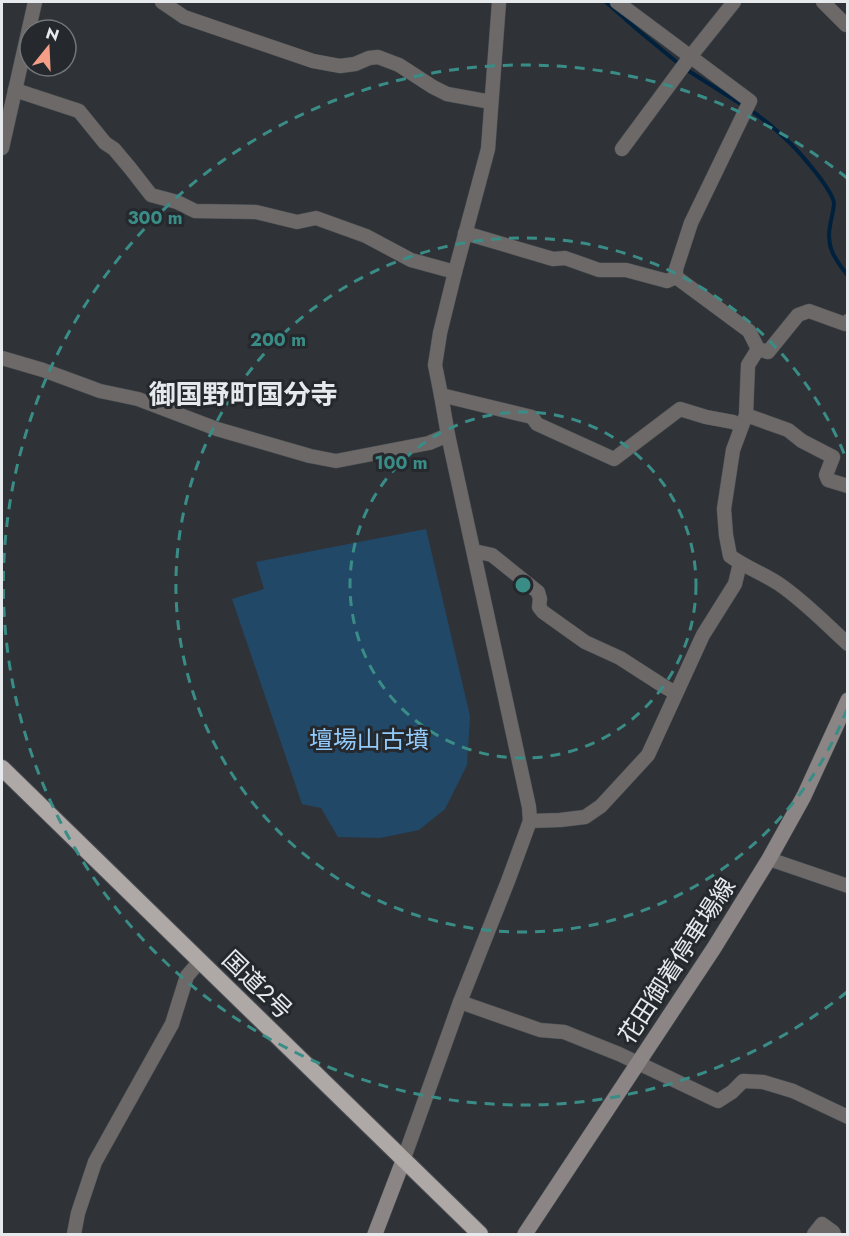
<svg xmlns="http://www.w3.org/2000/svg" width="849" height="1236" viewBox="0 0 849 1236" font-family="Jost,'Noto Sans JP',sans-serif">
	<rect width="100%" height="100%" fill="#2f3337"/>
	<!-- green -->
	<polygon fill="#224868" points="426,529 470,716 467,765 445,809 419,830 380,838 338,837 321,808 302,804 232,599 264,589 256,562"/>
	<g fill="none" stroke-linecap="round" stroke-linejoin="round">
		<!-- stream -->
		<g stroke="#00213d" stroke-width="4">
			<polyline points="606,2 639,31 684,68 744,106"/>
			<path d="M 750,110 C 764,119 778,131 790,143 C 800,153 832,189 834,203 C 834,209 831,219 830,226 C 826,248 835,259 848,276"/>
		</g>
		<defs>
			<g id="minor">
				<polyline points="162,2 184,17 313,61 340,66 355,64 369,58 378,57 399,65 433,87 447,94 491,102"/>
				<polyline points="617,2 750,101 691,223 676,269 676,277"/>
				<polyline points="823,2 846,25"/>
				<polyline points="15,90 79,111 105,143 114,149 130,168 151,195 177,202 195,211 256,212 297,222 316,218 366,236 411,260 455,272"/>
				<polyline points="2,148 35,2"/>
				<polyline points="622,149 690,57 734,2"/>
				<polyline points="465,233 553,259 565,258 599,270 626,270 667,281 676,277"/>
				<polyline points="676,277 749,331 758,349 768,352 798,315 809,311 845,324 848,321"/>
				<path d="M 758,349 L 748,365 L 746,415 L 733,450 L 724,509 L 726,535 L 730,556 C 745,567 764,574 779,584 C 804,601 826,624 848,644"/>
				<polyline points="2,358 43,370 100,391 138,399 217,429 310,456 336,461 429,443 448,435"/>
				<polyline points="441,395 532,417 537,424 614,459 680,409 706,417 733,422 741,426"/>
				<polyline points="746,415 788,430 802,441 833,457 826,475 828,480 848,486"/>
				<polyline points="474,551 492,555 538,592 540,599 539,607 543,612 585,642 620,658 665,687 676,693"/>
				<polyline points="530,821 560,820 585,817 601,806 648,755 703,635 735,584 740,563"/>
				<polyline points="769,859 848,886"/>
				<polyline points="460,1002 540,1030 564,1032 619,1054 718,1101 732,1092 743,1081 763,1082 793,1091 848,1117"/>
				<polyline points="403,1161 460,1002 508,881 530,821 529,807 448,435 441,395 435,365 440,333 455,272 488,149 499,2"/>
				<polyline points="74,1234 78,1213 95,1162 172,1024 187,976 199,962"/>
				<polyline points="814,1234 822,1224 833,1232 834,1234"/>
			</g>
			<g id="secondary">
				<polyline points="375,1234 403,1161"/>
				<polyline points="525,1234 714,948 769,859 804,796 848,700"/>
			</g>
			<polyline id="trunk" points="2,768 480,1234"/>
		</defs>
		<!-- minor casing -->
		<use href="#minor" stroke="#4c5054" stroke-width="15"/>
		<!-- secondary casing -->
		<use href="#secondary" stroke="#4c5054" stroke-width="16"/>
		<!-- trunk casing -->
		<use href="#trunk" stroke="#4c5054" stroke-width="18"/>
		<!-- minor -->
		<use href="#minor" stroke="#6c6968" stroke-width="14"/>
		<!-- secondary -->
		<use href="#secondary" stroke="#8b8685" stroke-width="15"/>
		<!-- trunk -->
		<use href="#trunk" stroke="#aea8a6" stroke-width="16"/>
	</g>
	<!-- distance rings -->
	<g fill="none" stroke="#3a8d87" stroke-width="3" stroke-dasharray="10 8">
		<circle cx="523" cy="585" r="173"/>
		<path d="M847 709A347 347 0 1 1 847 461"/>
		<path d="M847 992A520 520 0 1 1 847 178"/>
	</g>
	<g text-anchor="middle" stroke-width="6" stroke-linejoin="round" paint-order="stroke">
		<!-- park labels -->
		<g font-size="24" fill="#92cafc" stroke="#25292d">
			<text x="369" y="748">壇場山古墳</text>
		</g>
		<!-- street labels -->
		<g font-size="24" fill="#e7eaec" stroke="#25292d">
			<text transform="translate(677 961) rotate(-57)" y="8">花田御着停車場線</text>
			<text transform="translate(257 985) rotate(44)" y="8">国道2号</text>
		</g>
		<!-- quarter labels -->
		<g font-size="27" font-weight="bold" fill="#e7eaec" stroke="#25292d">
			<text x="243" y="404">御国野町国分寺</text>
		</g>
	</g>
	<circle cx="523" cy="585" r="9" fill="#3a8d87" stroke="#25292d" stroke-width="3"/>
	<g font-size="18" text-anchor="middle" font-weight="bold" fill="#3a8d87" stroke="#25292d" stroke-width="6" stroke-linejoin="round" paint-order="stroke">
		<text x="155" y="224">300 m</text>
		<text x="278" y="346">200 m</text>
		<text x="401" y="469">100 m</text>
	</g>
	<!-- border -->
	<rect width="849" height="1236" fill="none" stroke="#e7eaec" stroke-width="6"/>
	<!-- north arrow -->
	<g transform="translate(48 48) rotate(18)"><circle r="28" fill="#25292d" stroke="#737679" stroke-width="1.5"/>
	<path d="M0-4.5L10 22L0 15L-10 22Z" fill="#f49e87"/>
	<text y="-9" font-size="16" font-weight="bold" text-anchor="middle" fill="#e7eaec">N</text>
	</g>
</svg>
